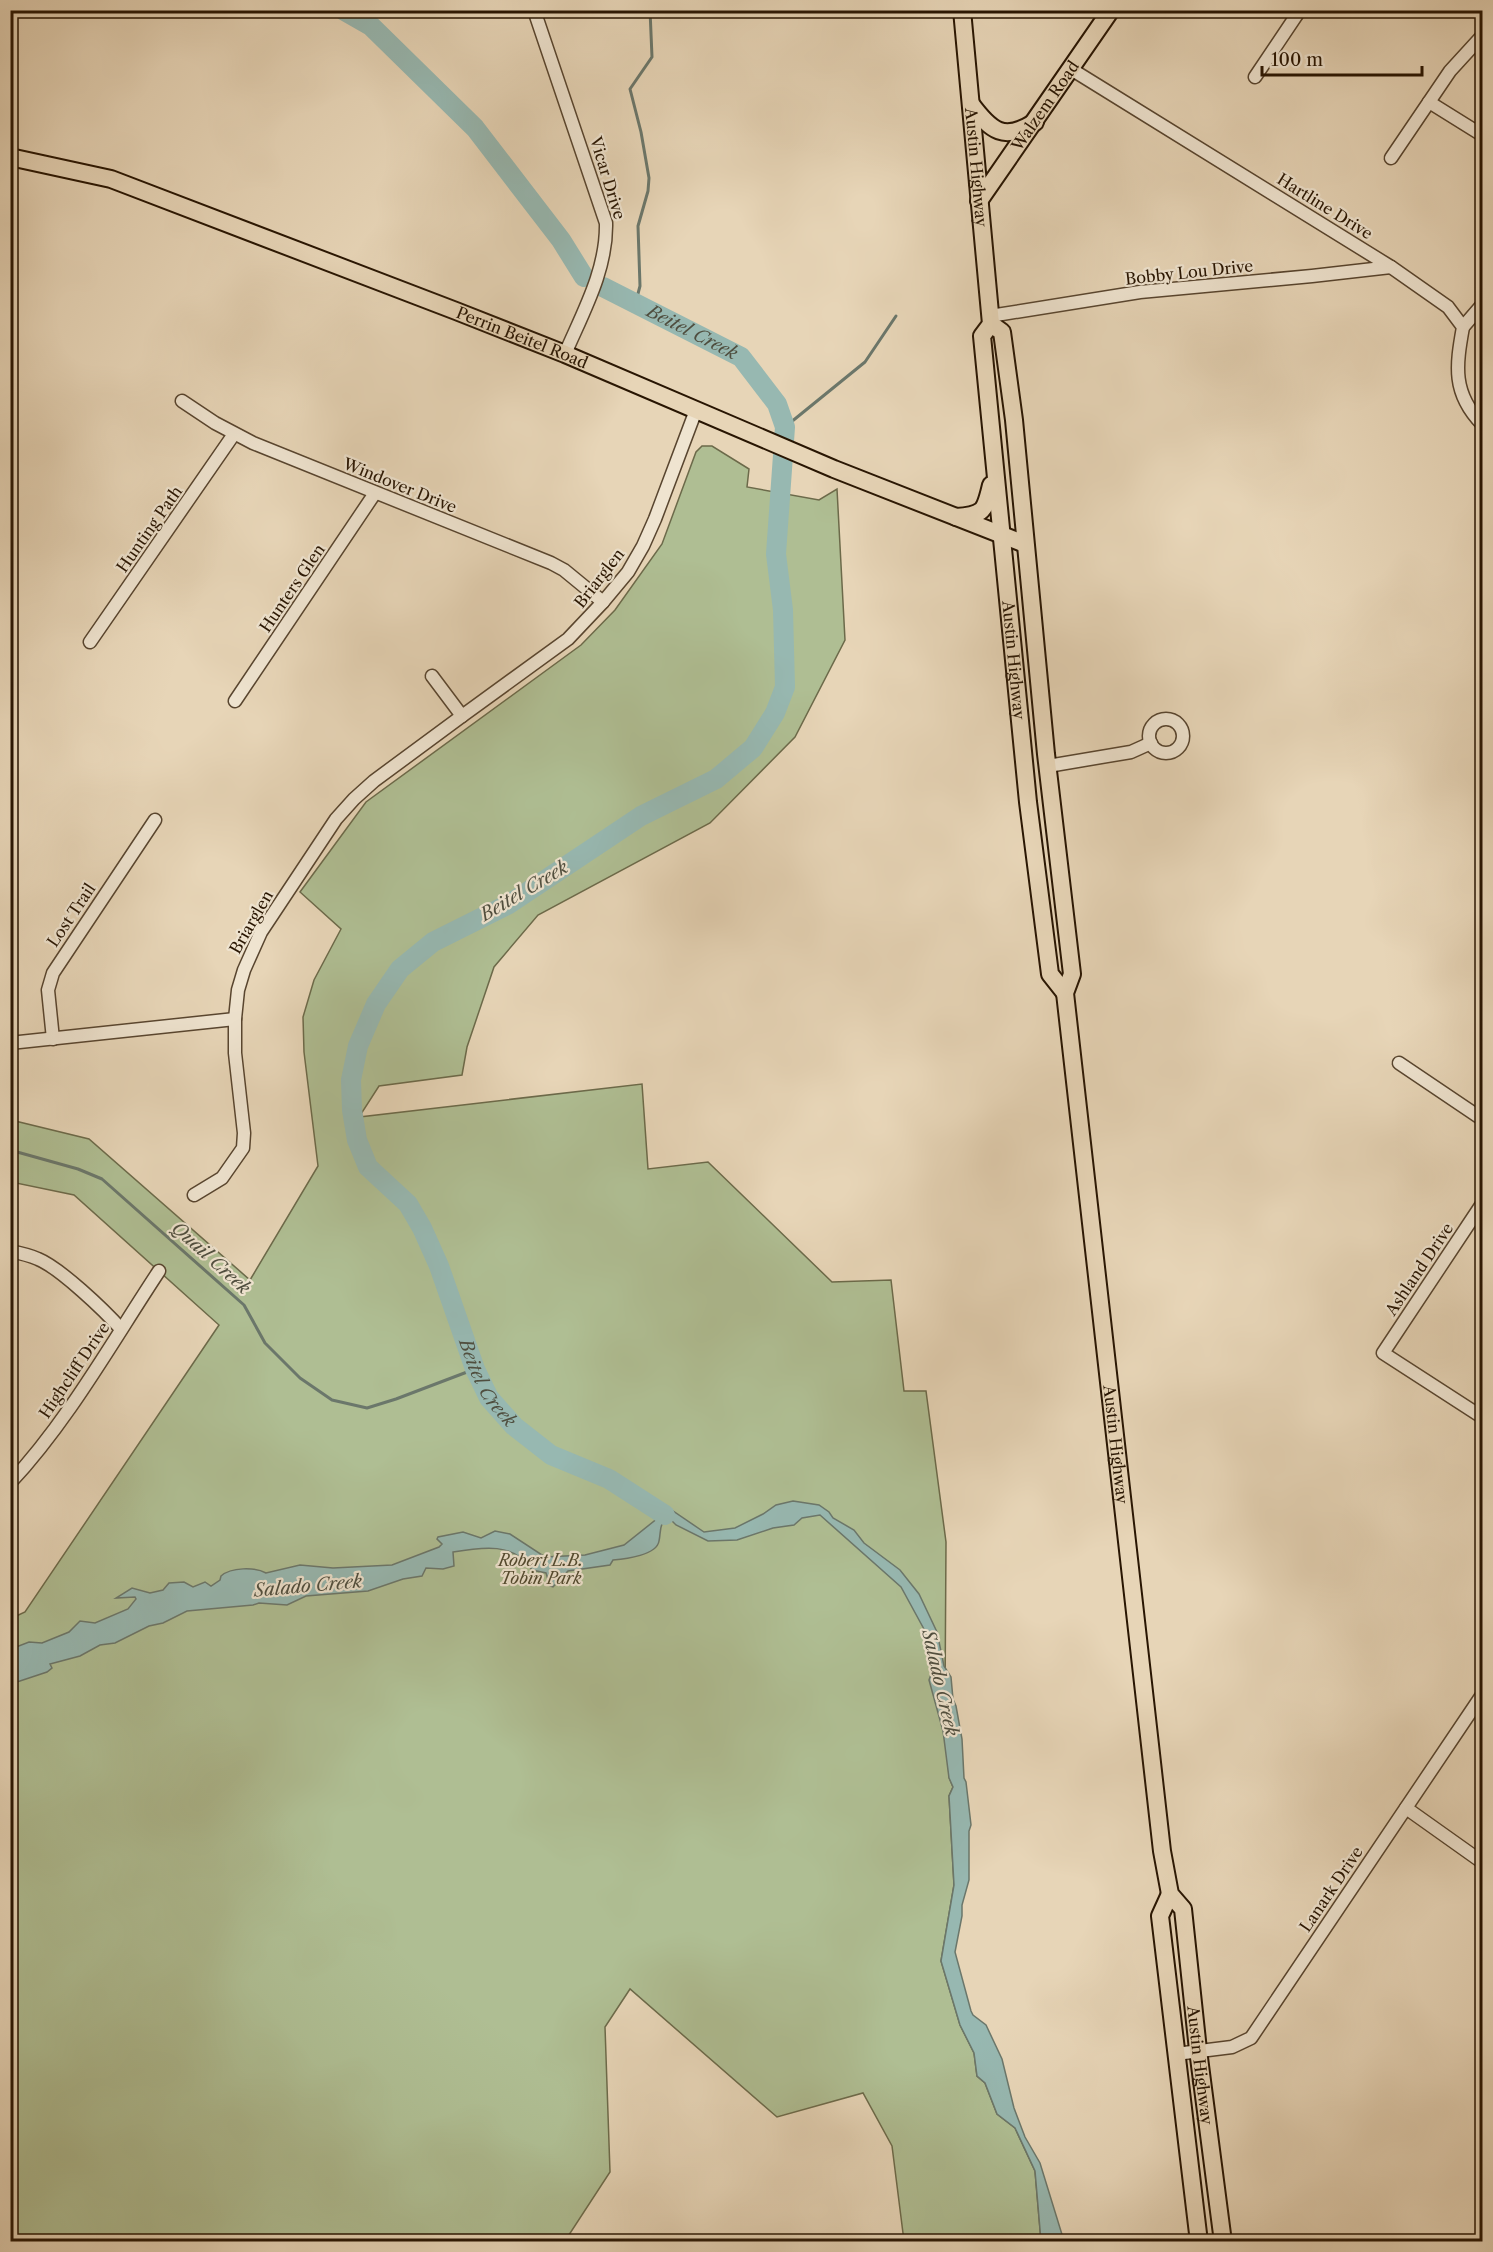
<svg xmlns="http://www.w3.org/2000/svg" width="1493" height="2252" viewBox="0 0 1493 2252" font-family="'Libre Caslon Text',serif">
	<rect width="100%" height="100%" fill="#e7d5b7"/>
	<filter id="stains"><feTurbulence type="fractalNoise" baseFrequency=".00333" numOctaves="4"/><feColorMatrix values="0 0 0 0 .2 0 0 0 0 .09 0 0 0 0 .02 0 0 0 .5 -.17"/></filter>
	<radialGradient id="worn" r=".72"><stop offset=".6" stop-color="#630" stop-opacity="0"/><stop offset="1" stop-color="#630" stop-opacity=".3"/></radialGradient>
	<!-- green -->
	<polygon fill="#afbe93" stroke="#6c6a4a" stroke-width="1.5" points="702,446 712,446 749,469 747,487 819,500 837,489 845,640 795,737 710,823 538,915 494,967 467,1047 462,1075 379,1086 359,1117 642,1084 648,1169 708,1162 832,1282 891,1280 904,1391 926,1391 946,1542 945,1701 949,1777 953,1787 949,1796 954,1885 941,1961 960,2025 974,2053 977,2076 985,2083 997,2114 1015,2128 1035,2171 1041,2241 904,2241 892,2146 863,2093 777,2117 630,1989 605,2027 610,2172 565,2241 11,2241 10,1619 25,1612 219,1325 74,1195 11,1182 11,1120 89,1139 250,1280 318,1166 304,1052 303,1017 314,980 341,929 300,892 366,802 581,645 615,610 662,544 696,452"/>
	<!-- water -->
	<path fill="#97b8b1" stroke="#6b776b" stroke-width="1.5" d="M 793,1501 L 819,1505 L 829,1512 L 833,1518 L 854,1530 L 864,1543 L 900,1570 L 919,1594 L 937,1632 L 944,1666 L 951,1677 L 953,1699 L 956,1706 L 962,1739 L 964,1778 L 966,1782 L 971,1825 L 969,1831 L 969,1880 L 962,1905 L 962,1916 L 955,1952 L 971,2011 L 973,2015 L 986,2025 L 1002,2059 L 1014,2108 L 1025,2137 L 1040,2163 L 1064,2241 L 1041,2241 L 1035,2171 L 1015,2128 L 997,2114 L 985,2083 L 977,2076 L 974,2053 L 960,2025 L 941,1961 L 954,1885 L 949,1796 L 953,1787 L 949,1778 L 943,1731 L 929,1680 L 933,1669 L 925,1631 L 901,1587 L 820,1515 L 802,1518 L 794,1525 L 773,1528 L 737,1540 L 708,1541 L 676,1525 L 669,1518 L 665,1519 C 659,1525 661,1533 659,1541 C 657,1555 626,1559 613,1560 L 610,1565 L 568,1571 L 553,1587 L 550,1586 L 546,1573 L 532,1570 C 515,1542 482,1547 453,1552 L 454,1566 L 443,1569 L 426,1568 L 422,1576 L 403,1579 L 368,1591 L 306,1596 L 287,1605 L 259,1603 L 253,1605 L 187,1611 L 163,1623 L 149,1626 L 115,1643 L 100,1645 L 80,1656 L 50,1664 L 52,1668 L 47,1672 L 11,1684 L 11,1649 L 29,1642 L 42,1643 L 69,1632 L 80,1621 L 95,1623 L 128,1609 L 136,1599 L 135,1597 L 116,1598 L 132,1588 L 150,1593 L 163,1590 L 169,1583 L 184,1582 L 193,1587 L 205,1582 L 211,1586 L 220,1580 L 221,1576 C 231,1567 255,1567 266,1573 L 300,1565 L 333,1568 L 392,1565 L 439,1547 L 442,1544 L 437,1539 L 438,1537 L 463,1532 L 481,1538 L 495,1531 L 510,1534 L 545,1557 L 585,1555 L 624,1545 L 668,1510 L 673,1511 L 704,1532 L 735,1528 L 763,1514 L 776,1505 Z"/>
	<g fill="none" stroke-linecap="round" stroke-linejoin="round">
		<!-- stream -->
		<g stroke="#6b776b" stroke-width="3">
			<polyline points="635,305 640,286 638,226 648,191 649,178 641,132 630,89 652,57 650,10"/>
			<polyline points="785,427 865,362 896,316"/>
			<polyline points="10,1150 78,1169 102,1179 244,1305 265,1343 300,1378 332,1400 367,1408 396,1399 475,1369"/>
		</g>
		<!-- river -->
		<g stroke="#97b8b1" stroke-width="20">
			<polyline points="343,10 371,26 475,128 561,240 584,277"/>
			<path id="s1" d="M 603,287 L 741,357 L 777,404 L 785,427 L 776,554 L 783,610 L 785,687 L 775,713 L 753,748 L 716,779 L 641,816 L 509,904 L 433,942 L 400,969 L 376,1004 L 358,1046 L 351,1080 L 352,1110 L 357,1140 L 368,1167 L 408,1204 L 422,1228 L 439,1266 L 475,1369 L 489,1398 L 514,1426 L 551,1455 L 609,1479 L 665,1515"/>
		</g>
		<defs>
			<g id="minor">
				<path d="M 534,10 L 606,223 C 607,270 583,312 565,354"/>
				<path d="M 1071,69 L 1391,267 L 1448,307 L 1463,327 C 1456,366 1452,393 1482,424"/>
				<polyline points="1255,77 1300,10"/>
				<polyline points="1429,102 1482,135"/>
				<polyline points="1391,158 1450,71 1482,36"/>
				<polyline points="990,316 1140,292 1312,276 1391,267"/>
				<polyline points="1463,327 1482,305"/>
				<polyline points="182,401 215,423 253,443 551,563 564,570 603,602"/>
				<polyline points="90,642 234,434"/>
				<polyline points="432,676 462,716"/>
				<polyline points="235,701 375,493"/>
				<circle cx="1166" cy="736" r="17"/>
				<polyline points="1048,766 1131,752 1151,743"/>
				<polyline points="53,1039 48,990 53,973 155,820"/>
				<polyline points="10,1043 235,1019"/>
				<polyline points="1399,1063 1482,1119"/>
				<polyline points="194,1195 222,1178 243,1148 244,1133 235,1053 235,1019 238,990 244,970 261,932 336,819 354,799 374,781 462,716 568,639 603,602 628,572 643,546 655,519 696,410"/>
				<polyline points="1482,1204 1383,1353 1482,1417"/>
				<path d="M 10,1251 C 20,1253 29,1255 38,1259 C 60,1268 104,1310 121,1329"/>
				<path d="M 10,1483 C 68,1421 112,1342 159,1271"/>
				<polyline points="1406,1808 1482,1862"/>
				<polyline points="1176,2054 1232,2047 1251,2038 1482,1695"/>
			</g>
			<g id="major">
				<path id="s2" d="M 962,10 L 991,324 L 982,336 L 1028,802 L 1050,974 L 1065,993"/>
				<path d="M 971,104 C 991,131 1004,142 1035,122"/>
				<path id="s3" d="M 10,157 L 111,179 L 456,311 L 565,354 L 834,469 L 1025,544"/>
				<path id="s4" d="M 979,201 L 1111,10"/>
				<path id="s5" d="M 991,324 L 1002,332 L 1014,420 L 1046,754 L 1072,974 L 1065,993 L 1162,1851 L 1170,1894 L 1183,1909 L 1198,2050 L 1223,2242"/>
				<path d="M 956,517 C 984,515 985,511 991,485"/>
				<polyline points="1170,1894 1160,1916 1199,2242"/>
			</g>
		</defs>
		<!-- minor casing -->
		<use href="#minor" stroke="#58452f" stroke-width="15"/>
		<!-- major casing -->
		<use href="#major" stroke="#281502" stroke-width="20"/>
		<!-- minor -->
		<use href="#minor" stroke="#efe4d0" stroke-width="12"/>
		<!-- major -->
		<use href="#major" stroke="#e7d5b7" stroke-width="16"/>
	</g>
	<g text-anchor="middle" stroke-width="4.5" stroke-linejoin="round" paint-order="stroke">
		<!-- street labels -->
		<g font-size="16" fill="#281502" stroke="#efe4d0">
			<text dy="6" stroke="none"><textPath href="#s4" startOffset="116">Walzem Road</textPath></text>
			<text dy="6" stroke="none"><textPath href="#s2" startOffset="158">Austin Highway</textPath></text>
			<text transform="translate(608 178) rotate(73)" y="6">Vicar Drive</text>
			<text transform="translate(1325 206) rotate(32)" y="6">Hartline Drive</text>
			<text transform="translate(1189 272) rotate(-6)" y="6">Bobby Lou Drive</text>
			<text dy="6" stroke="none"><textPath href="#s3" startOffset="544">Perrin Beitel Road</textPath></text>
			<text transform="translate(400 485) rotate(22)" y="6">Windover Drive</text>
			<text transform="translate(149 529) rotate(-55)" y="6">Hunting Path</text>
			<text transform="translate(599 578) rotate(-52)" y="6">Briarglen</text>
			<text transform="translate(292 588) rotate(-56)" y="6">Hunters Glen</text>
			<text dy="6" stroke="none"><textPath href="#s2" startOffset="656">Austin Highway</textPath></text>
			<text transform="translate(71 915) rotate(-56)" y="6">Lost Trail</text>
			<text transform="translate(251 922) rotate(-60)" y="6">Briarglen</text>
			<text transform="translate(1419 1269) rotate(-56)" y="6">Ashland Drive</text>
			<text transform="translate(74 1370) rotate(-56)" y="6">Highcliff Drive</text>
			<text dy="6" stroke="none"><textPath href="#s5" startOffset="1134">Austin Highway</textPath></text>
			<text transform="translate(1331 1889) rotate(-56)" y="6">Lanark Drive</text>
			<text dy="6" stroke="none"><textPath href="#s5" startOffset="1764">Austin Highway</textPath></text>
		</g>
		<!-- park labels -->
		<g font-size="16" font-style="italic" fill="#50482e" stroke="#efe4d0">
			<text x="541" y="1566">Robert L.B.<tspan x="541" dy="18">Tobin Park</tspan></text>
		</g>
		<!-- water labels -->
		<g font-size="18" font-style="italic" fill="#4f4e3f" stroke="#efe4d0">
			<text dy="6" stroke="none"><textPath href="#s1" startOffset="100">Beitel Creek</textPath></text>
			<text transform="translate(524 891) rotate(-31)" y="6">Beitel Creek</text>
			<text transform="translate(211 1258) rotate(42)" y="6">Quail Creek</text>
			<text dy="6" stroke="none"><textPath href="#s1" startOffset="1450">Beitel Creek</textPath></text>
			<text transform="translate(308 1586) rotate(-5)" y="6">Salado Creek</text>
			<text transform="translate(940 1683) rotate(77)" y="6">Salado Creek</text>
		</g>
	</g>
	<!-- margin -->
	<rect width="1493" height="2252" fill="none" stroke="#e7d5b7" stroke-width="36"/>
	<rect x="12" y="12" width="1469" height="2228" fill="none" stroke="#281502" stroke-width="3"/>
	<rect x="18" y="18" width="1457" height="2216" fill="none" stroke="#281502" stroke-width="1.5"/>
	<!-- scale -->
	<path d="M1262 66v9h160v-9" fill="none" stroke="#281502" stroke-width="3"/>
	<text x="1271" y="66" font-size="18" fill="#281502" stroke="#efe4d0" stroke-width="4.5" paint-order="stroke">100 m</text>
	<rect width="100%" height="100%" filter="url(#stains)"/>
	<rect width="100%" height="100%" fill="url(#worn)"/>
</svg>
